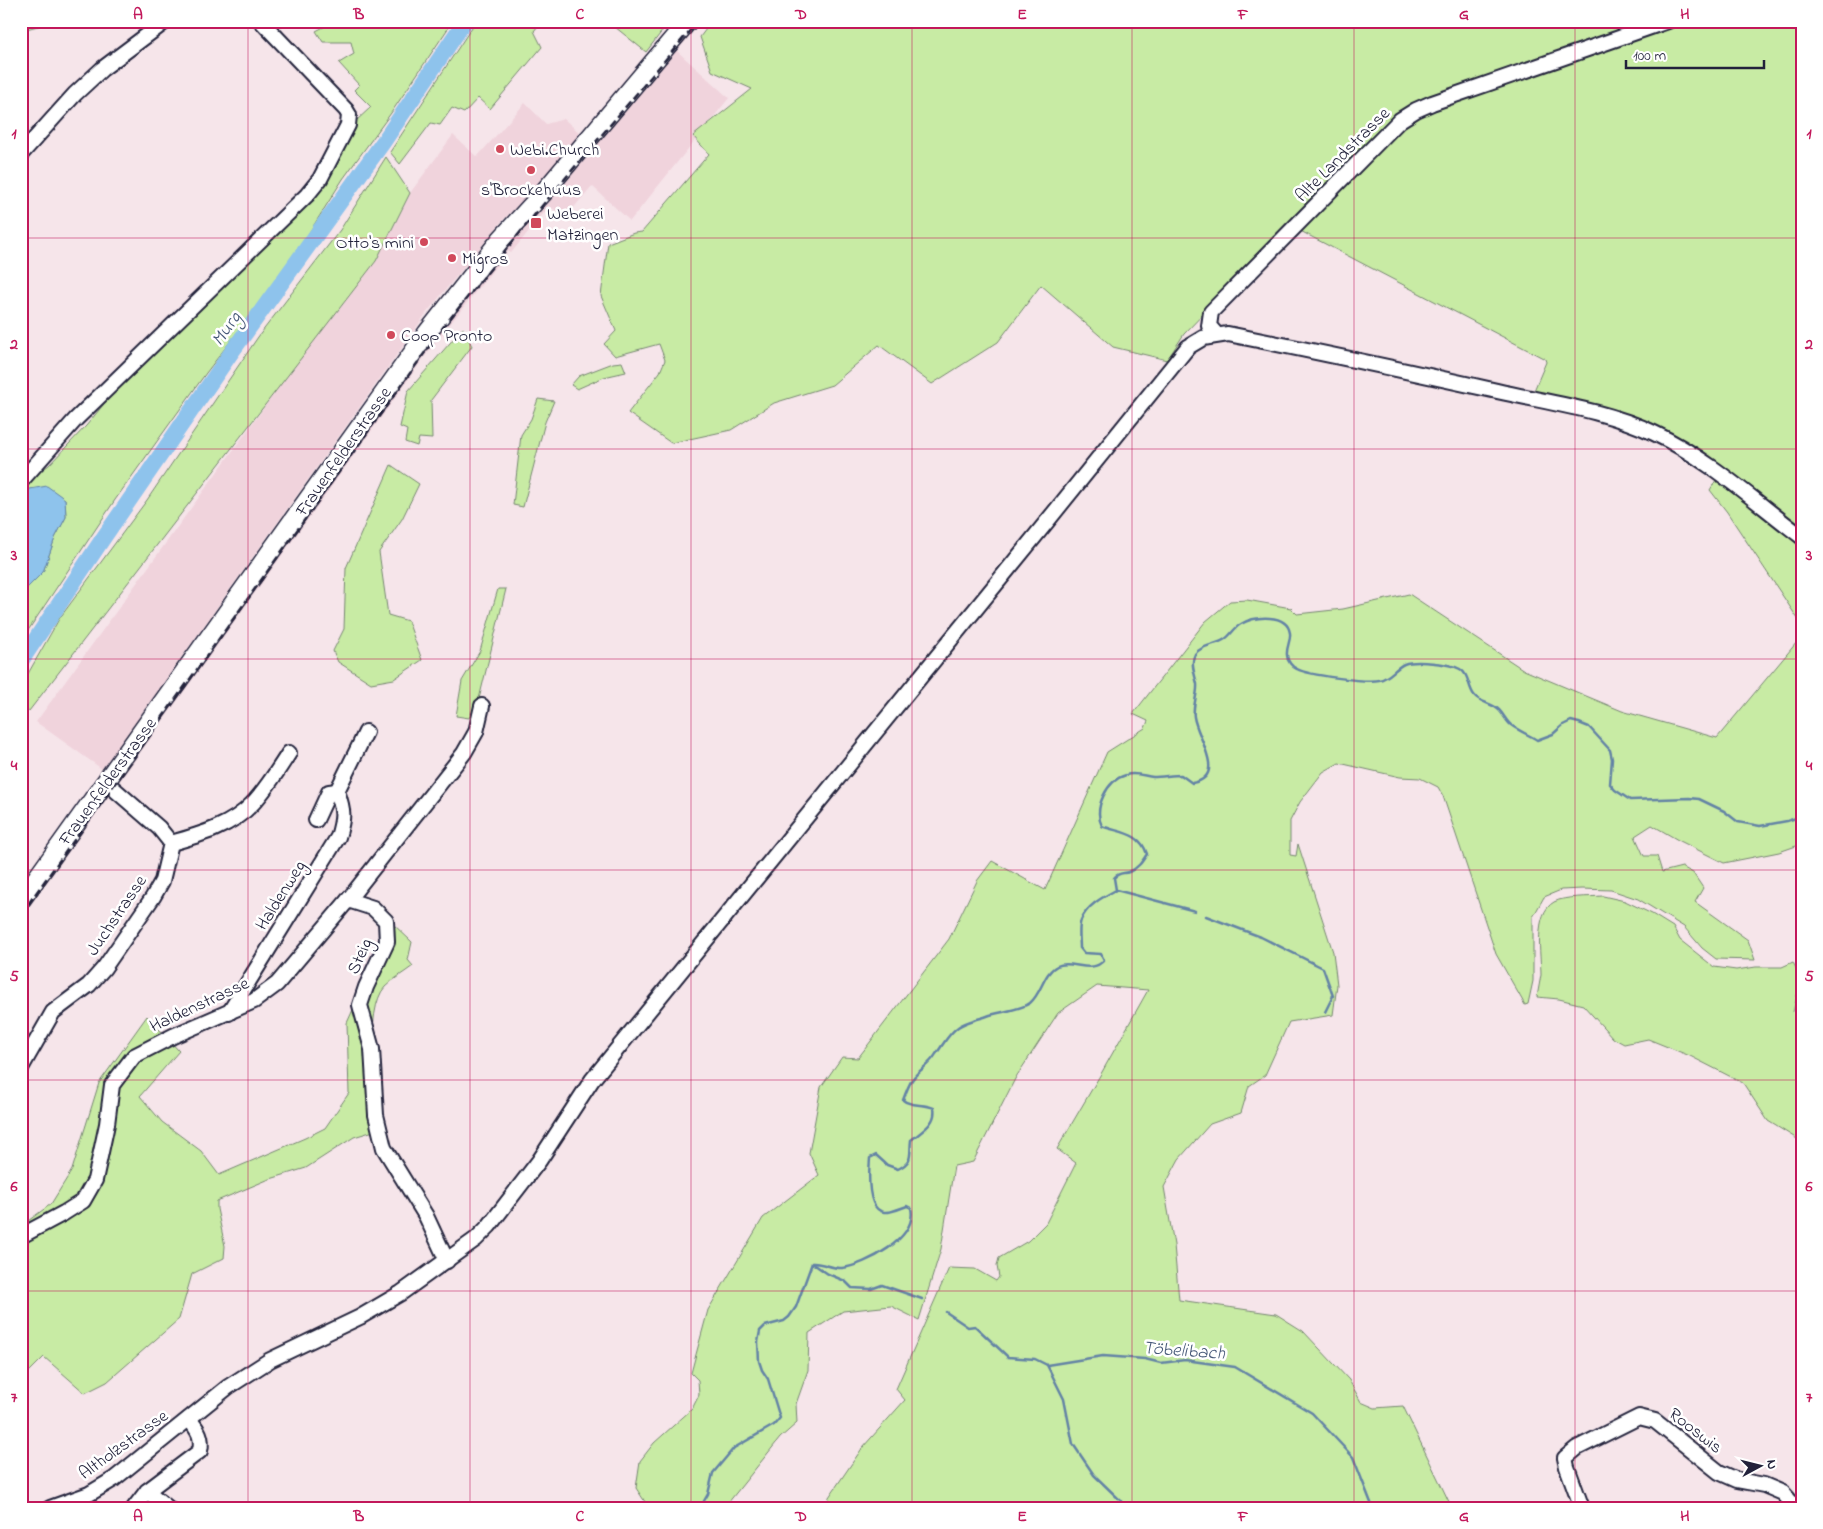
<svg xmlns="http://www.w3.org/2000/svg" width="1823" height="1529" viewBox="0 0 1823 1529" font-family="'Indie Flower',sans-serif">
	<rect width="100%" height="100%" fill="#f6e5ea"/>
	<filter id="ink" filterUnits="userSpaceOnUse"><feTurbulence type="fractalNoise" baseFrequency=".02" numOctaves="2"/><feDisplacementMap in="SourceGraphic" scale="10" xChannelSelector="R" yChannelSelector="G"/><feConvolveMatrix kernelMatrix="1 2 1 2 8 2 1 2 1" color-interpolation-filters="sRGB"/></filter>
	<g filter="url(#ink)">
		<!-- built -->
		<polygon fill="#f0d3dc" points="695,21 702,21 677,51 729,98 630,221 592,186 565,218 550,206 537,221 538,223 535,227 533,226 511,253 508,251 428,352 21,918 21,908 441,325 543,200 532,191 502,221 428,311 102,769 36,722 284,380 376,261 410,193 453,135 477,157 525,103 546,124 564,119 591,143"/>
		<!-- green -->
		<g fill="#c8eba4" stroke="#758670">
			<polygon points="21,21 58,21 26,29"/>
			<polygon points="335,21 453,21 391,113 343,179 305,239 245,322 206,373 115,500 21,641 21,599 25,590 43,572 55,538 66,517 65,499 30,489 21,499 21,490 31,478 49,465 86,426 147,351 291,217 356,121 371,107 354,90 359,85 339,63 354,54 351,42 323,42 316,31"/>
			<polygon points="476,21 542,21 534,31 542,47 490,109 478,98 464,113 452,108 440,125 431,123 400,164 390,152"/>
			<polygon points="615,21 670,21 646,52 615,27"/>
			<polygon points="712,21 1802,21 1802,625 1727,512 1710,490 1722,470 1674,439 1533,393 1546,362 1545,359 1289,225 1184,334 1167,360 1113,347 1041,285 998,342 932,384 879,345 832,385 774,403 731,430 671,443 628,413 660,372 665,360 659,344 615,356 604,344 616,331 601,296 608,243 634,233 642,232 709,154 693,136 752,89 712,71 700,37"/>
			<polygon points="386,157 410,193 376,261 29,711 21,709 21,686 59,619 147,500 258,337 340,230"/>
			<polygon points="463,328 472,346 431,400 432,439 419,438 417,446 405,442 407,430 400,427 408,391"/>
			<polygon points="622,362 626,372 604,377 577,389 571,385 579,376 613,363"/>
			<polygon points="538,399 554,401 545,422 523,507 513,505 521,435 531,419"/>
			<polygon points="391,465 419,484 402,519 379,552 388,615 408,621 422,660 394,679 371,683 338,662 333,651 344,629 346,568"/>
			<polygon points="498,589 506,589 479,699 469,718 456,716 462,681 480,651"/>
			<polygon points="1409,594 1524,670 1622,711 1717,738 1802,636 1802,844 1779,852 1724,863 1678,840 1652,825 1635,836 1644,856 1657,856 1662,872 1682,867 1693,873 1703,888 1695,902 1748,940 1755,960 1716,959 1702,948 1684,927 1638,899 1611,890 1582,889 1561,890 1544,897 1533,917 1533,981 1528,1004 1525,1005 1496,954 1443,796 1438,787 1420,778 1400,777 1339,763 1323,772 1300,802 1290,821 1290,855 1296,856 1298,844 1333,952 1337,985 1333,1015 1289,1022 1265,1075 1249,1086 1241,1113 1210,1124 1179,1159 1164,1187 1174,1245 1179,1300 1276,1314 1303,1331 1349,1380 1361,1402 1375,1408 1403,1406 1452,1508 826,1508 829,1497 863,1447 905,1400 896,1389 949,1268 975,1269 996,1281 999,1277 997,1266 999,1258 1028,1241 1046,1223 1076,1163 1057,1149 1102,1072 1148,990 1097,986 1058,1013 1016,1077 973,1162 954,1166 941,1249 919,1320 891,1306 843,1311 809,1333 808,1370 796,1404 797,1423 780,1438 724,1508 649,1508 636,1488 640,1461 654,1443 692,1409 699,1395 698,1380 691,1373 708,1310 763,1218 819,1175 809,1153 821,1087 842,1057 858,1058 949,939 977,881 992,861 1045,890 1107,752 1145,728 1148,721 1133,714 1205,622 1230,601 1247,600 1291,608 1297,614 1343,609"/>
			<path d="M 1603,896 L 1625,901 L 1652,914 L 1673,927 L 1680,940 L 1714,967 L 1736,970 L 1756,967 L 1782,967 L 1793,962 L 1801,979 L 1793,1012 L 1802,1020 L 1802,1142 L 1768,1121 L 1743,1083 L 1690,1056 L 1648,1039 L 1624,1044 L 1613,1038 L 1583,1005 L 1559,999 L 1537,997 C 1538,990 1540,982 1541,975 C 1541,955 1533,914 1554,902 C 1565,896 1590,897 1603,896 Z"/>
			<path d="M 392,923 L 412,942 L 408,960 L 413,966 C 404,973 393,979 385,987 C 364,1009 375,1099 377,1130 L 354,1137 L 306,1168 L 267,1180 L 217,1201 L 217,1209 L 225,1246 L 224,1258 L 192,1274 L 179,1319 L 107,1382 L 85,1393 L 44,1357 L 21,1380 L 21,1226 L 51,1204 L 72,1170 L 99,1083 L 147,1016 L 179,1051 L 140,1096 L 162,1122 L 201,1151 L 219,1175 L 305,1138 L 325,1128 L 349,1093 L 347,1023 Z"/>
		</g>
		<!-- water -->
		<polygon fill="#8ec3ec" stroke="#6383a5" points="47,486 65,499 66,517 55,538 43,572 25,590 21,599 21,499 30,489"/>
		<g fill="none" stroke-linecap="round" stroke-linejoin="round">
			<!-- stream -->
			<g stroke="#6383a5" stroke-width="2.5">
				<polyline points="1116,890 1195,911"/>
				<polyline points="1206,916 1261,937 1323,968 1333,996 1325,1012"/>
				<polyline points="812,1263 828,1274 845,1281 852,1288 871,1289 882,1285 922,1299"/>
				<polyline points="946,1312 968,1327 975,1326 1008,1357 1035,1359 1047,1365 1103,1356 1145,1359 1161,1363 1185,1360 1235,1367 1312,1413 1353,1457 1373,1508"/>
				<polyline points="1047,1365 1064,1399 1073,1444 1094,1475 1121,1501 1122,1508"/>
				<path d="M 700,1508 L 708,1494 L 713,1473 L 734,1448 L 774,1425 L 780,1418 L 768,1379 L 762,1370 L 759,1361 L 758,1342 L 760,1331 L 765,1326 L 784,1321 L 789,1317 L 796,1307 L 812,1263 C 822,1262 832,1269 842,1268 C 866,1265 918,1238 911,1208 L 907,1206 C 901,1208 891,1213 884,1212 C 866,1210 869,1170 870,1158 L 876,1155 L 887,1165 L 898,1169 C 914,1161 909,1155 911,1140 C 922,1131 937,1123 934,1108 C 924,1103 911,1107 903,1100 C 906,1093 909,1082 915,1076 C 921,1069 931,1063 936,1054 C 943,1045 948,1034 958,1027 C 966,1021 980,1019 990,1015 C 1001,1012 1022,1009 1030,1003 C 1042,993 1043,973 1057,966 C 1071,959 1092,975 1104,960 L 1101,954 L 1084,953 L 1080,948 C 1080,940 1078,928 1081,920 C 1087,905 1103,897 1116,890 L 1114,878 C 1119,872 1123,874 1129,872 C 1138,868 1142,862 1147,854 C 1140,832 1120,833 1102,826 C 1093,808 1107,780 1126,775 C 1135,772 1144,776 1153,777 C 1162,777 1172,775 1181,775 L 1192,783 C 1228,777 1197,738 1194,717 C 1192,706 1198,695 1197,684 C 1195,675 1190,663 1195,654 C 1201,645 1217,645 1225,639 C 1231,635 1235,627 1241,624 C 1255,616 1287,613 1290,633 C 1291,641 1286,647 1287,655 C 1287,661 1292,667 1297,669 C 1308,675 1367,683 1379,680 C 1390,678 1395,668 1404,664 C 1415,660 1449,663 1460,669 C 1469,674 1468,687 1474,695 C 1480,703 1492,703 1499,710 C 1504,715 1506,721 1511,725 C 1519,731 1529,735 1537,740 L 1553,734 L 1563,725 L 1571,721 L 1579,723 L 1589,727 L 1610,750 L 1612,759 L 1610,784 L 1615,790 L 1630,800 L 1689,798 L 1699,799 L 1724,811 L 1738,822 L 1760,826 L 1787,821 L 1802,816"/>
			</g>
			<!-- river -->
			<polyline stroke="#8ec3ec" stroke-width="16" points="21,661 104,537 231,353 384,141 465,21"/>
			<defs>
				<g id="minor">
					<polyline points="21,154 75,94 102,69 166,21"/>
					<polyline points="1217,335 1209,326 1211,312 1400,120 1416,110 1432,103 1668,21"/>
					<polyline points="21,481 76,419 307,195 320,179 348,125 349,115 346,110 261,21"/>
					<polyline points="316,820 329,792 337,791"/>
					<path d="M 171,843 C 200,835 232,826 253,803 C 267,788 278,770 289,753"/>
					<polyline points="348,900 373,908 386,921 387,942 366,987 360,1005 372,1049 376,1115 384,1148 426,1216 447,1261"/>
					<path d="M 229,1013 L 338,837 C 344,817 344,811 337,791 L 366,732"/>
					<polyline points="21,1068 53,1012 89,985 104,968 153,897 162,881 171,843 159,828 106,782"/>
					<polyline points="21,1236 64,1213 83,1201 95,1180 107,1124 112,1085 134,1056 173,1036 254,1001 277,984 348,900 464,753 476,732 482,706"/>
					<polyline points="147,1491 168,1508"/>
					<path d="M 50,1508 L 89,1494 L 114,1479 L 228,1387 L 270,1360 L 360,1317 L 401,1293 L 476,1239 L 489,1226 L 539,1161 L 592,1080 L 1045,524 L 1188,347 L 1203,338 L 1228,334 C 1318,352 1407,371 1497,391 C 1550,403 1605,410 1654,433 C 1709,459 1753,500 1802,537"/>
					<path d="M 134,1508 L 147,1491 L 200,1451 C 203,1437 198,1430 189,1419"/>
					<polyline points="1582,1508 1567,1467 1565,1458 1577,1448 1639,1417 1655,1421 1719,1472 1737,1480 1764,1485 1783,1493 1796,1508"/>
				</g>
				<polyline id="major" points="21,900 427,333 501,239 543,193 688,21"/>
			</defs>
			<!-- minor casing -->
			<use href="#minor" stroke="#22223b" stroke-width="18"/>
			<!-- major casing -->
			<use href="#major" stroke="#22223b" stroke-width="21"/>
			<!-- minor -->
			<use href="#minor" stroke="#fff" stroke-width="14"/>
			<!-- major -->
			<use href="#major" stroke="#fff" stroke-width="18"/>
			<!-- rail -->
			<polyline stroke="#22223b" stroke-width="2.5" stroke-dasharray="8 4" stroke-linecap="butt" points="21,914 444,326 536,213 698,21"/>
		</g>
	</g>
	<!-- grid -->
	<path fill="none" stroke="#c2185b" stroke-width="1" stroke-opacity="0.55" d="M 248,21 L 248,1508M 470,21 L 470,1508M 691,21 L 691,1508M 912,21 L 912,1508M 1132,21 L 1132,1508M 1354,21 L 1354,1508M 1575,21 L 1575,1508M 21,238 L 1802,238M 21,449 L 1802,449M 21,659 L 1802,659M 21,870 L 1802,870M 21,1080 L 1802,1080M 21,1291 L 1802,1291"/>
	<!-- markers -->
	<g fill="#d1495b" stroke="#fff" stroke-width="2">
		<circle cx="500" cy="149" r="5"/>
		<circle cx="531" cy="170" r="5"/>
		<rect x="530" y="217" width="12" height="12" rx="2.5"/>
		<circle cx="424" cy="242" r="5"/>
		<circle cx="452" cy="258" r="5"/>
		<circle cx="391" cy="335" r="5"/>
	</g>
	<g text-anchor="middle" stroke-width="5" stroke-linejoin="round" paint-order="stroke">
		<!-- poi labels -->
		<g font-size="18" fill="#22223b" stroke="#fff" text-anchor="start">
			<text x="510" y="155">Webi.Church</text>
			<text x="531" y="195" text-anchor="middle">s'Brockehuus</text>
			<text x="547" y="219">Weberei<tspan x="547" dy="21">Matzingen</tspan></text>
			<text x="414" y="248" text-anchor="end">Otto's mini</text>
			<text x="462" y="264">Migros</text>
			<text x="401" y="341">Coop Pronto</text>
		</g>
		<!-- street labels -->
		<g font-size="18" fill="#22223b" stroke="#fff">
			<text transform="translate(1342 154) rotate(-45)" y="6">Alte Landstrasse</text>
			<text transform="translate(343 451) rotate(-55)" y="6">Frauenfelderstrasse</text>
			<text transform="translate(107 781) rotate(-54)" y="6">Frauenfelderstrasse</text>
			<text transform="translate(280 895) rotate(-58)" y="6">Haldenweg</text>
			<text transform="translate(116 915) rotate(-56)" y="6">Juchstrasse</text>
			<text transform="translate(359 956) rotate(-66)" y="6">Steig</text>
			<text transform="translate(199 1004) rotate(-25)" y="6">Haldenstrasse</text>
			<text transform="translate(1696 1430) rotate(38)" y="6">Rooswis</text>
			<text transform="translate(123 1444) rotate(-36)" y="6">Altholzstrasse</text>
		</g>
		<!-- water labels -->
		<g font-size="19" font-style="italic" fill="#485a79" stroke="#fff">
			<text transform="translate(225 328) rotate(-55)" y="7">Murg</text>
			<text transform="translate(1184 1349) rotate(4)" y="7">Töbelibach</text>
		</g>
	</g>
	<!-- margin -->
	<rect width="1823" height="1529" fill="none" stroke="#fff" stroke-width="55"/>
	<!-- north arrow -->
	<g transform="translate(1760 1466) rotate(83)" stroke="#ffffff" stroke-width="4" paint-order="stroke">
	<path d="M0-4L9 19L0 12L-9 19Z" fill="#22223b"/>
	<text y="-8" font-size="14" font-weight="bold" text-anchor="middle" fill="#22223b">N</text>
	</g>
	<!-- scale -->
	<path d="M1626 60v8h138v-8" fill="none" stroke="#22223b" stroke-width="2.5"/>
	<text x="1633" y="60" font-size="15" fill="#22223b" stroke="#ffffff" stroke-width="4" paint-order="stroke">100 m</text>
	<rect x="28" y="28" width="1768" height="1474" fill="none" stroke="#c2185b" stroke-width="2"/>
	<g font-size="16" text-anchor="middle" font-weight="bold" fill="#c2185b">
		<text x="138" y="19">A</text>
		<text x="359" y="19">B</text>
		<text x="580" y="19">C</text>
		<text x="801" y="19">D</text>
		<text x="1022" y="19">E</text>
		<text x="1243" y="19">F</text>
		<text x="1464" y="19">G</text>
		<text x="1685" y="19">H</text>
		<text x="14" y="138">1</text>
		<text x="1809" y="138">1</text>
		<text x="14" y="349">2</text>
		<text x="1809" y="349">2</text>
		<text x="14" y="560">3</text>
		<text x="1809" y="560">3</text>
		<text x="14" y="770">4</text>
		<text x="1809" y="770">4</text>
		<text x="14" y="981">5</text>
		<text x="1809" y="981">5</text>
		<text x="14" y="1191">6</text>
		<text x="1809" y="1191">6</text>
		<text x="14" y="1402">7</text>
		<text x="1809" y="1402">7</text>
		<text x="138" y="1521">A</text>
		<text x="359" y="1521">B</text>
		<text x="580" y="1521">C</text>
		<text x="801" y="1521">D</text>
		<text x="1022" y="1521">E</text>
		<text x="1243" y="1521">F</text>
		<text x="1464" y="1521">G</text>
		<text x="1685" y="1521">H</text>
	</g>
</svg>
